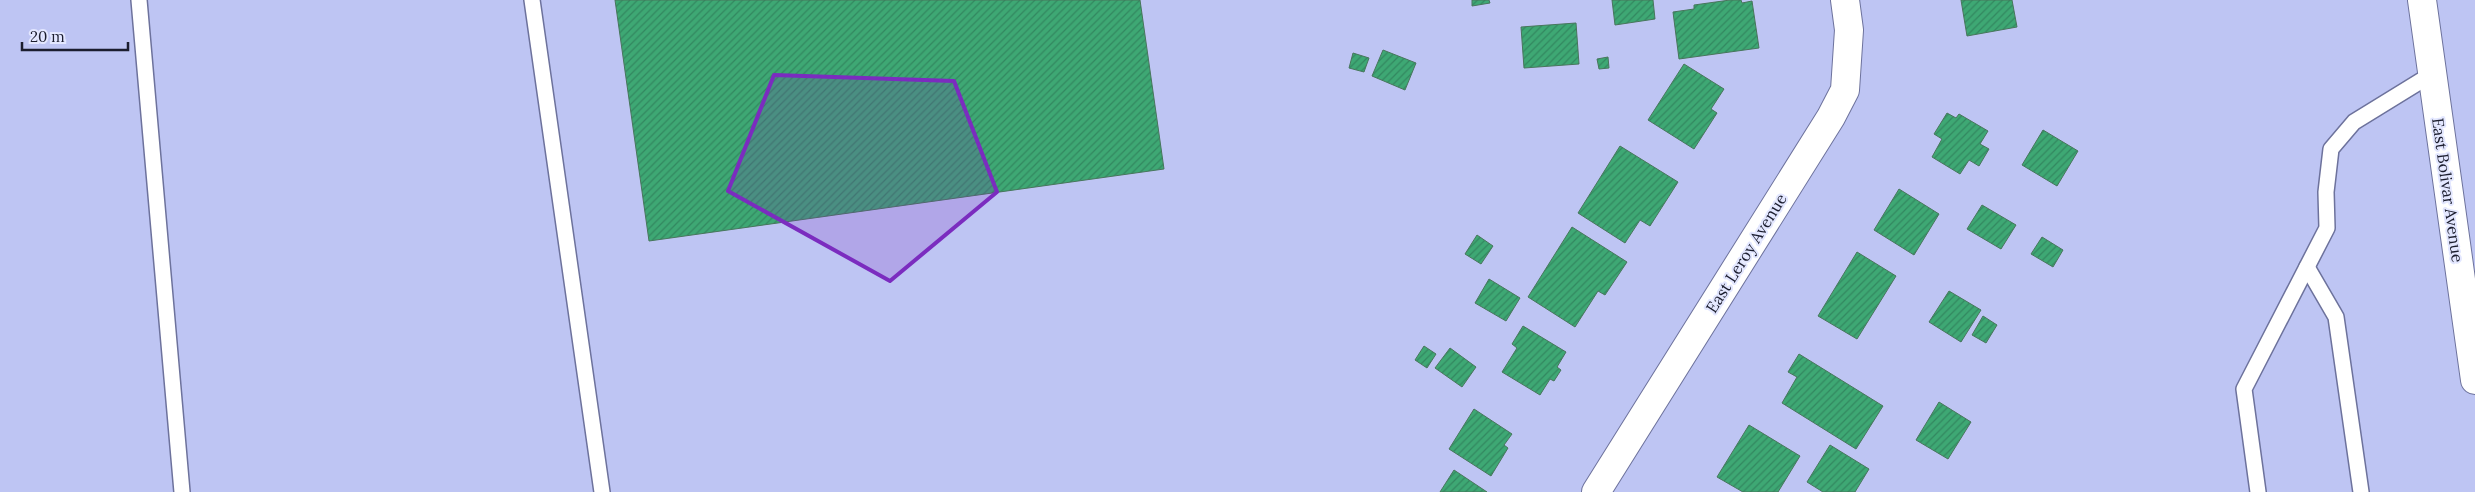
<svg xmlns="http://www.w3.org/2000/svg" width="2475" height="492" viewBox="0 0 2475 492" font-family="Lora,serif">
	<defs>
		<pattern id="building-hatch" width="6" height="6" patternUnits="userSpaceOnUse" patternTransform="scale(1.25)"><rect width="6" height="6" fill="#3ea874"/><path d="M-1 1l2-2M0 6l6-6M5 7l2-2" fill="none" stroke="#338860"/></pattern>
	</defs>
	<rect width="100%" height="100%" fill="#bec5f3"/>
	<!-- building -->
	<g fill="url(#building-hatch)" stroke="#48765c">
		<polygon points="615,0 1140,0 1164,169 649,241"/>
		<polygon points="1472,0 1489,0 1490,3 1472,6"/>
		<polygon points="1612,0 1653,0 1655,19 1615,25"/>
		<polygon points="1730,0 1741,0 1742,3 1752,1 1759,48 1679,59 1673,12 1694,9 1694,5"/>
		<polygon points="1961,0 2012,0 2017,27 1967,36"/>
		<polygon points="1576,23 1579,64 1524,68 1521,27"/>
		<polygon points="1383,50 1416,63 1405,90 1372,76"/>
		<polygon points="1353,53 1369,58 1364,72 1349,68"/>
		<polygon points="1608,57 1609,68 1599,69 1597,59"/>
		<polygon points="1684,64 1724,89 1711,109 1717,113 1694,149 1648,120"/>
		<polygon points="1947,113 1956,118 1959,114 1988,131 1980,144 1989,149 1979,166 1969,160 1960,174 1932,157 1942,139 1934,134"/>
		<polygon points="2043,130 2078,151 2057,186 2022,165"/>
		<polygon points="1620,146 1678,182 1650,226 1640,220 1625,243 1578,213"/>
		<polygon points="1899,189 1939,214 1914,255 1874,230"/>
		<polygon points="1982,205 2016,225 2001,249 1967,229"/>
		<polygon points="1572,227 1627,262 1605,295 1598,291 1575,327 1528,297"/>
		<polygon points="1477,235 1493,246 1481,264 1465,254"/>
		<polygon points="2042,237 2063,250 2053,267 2031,254"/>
		<polygon points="1857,252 1896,276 1857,339 1818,316"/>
		<polygon points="1489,279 1520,298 1506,321 1475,303"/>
		<polygon points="1949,291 1981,310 1961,342 1929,322"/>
		<polygon points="1983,316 1997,325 1986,343 1972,335"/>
		<polygon points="1523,326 1566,352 1557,367 1561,370 1554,381 1550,379 1540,395 1502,372 1517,348 1512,344"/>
		<polygon points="1424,346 1436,354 1427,368 1415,360"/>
		<polygon points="1450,348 1476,367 1462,387 1435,368"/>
		<polygon points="1799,354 1883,406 1856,449 1782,403 1797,377 1788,372"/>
		<polygon points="1939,402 1971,422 1948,459 1916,440"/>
		<polygon points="1474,409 1512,434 1504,445 1508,448 1491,476 1449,449"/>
		<polygon points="1749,425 1800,456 1778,492 1743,492 1717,477"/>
		<polygon points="1830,445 1869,469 1855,492 1823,492 1807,482"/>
		<polygon points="1454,470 1487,492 1440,492"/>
	</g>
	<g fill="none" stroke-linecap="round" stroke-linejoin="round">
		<defs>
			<g id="lane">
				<polyline points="139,0 182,492"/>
				<polyline points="532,0 602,492"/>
				<polyline points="2307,267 2336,317 2361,492"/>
				<polyline points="2258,492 2244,389 2327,228 2326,192 2331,149 2354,122 2432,74"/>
			</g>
			<polyline id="street" points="1596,492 1831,117 1845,90 1849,30 1845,0"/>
			<polyline id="secondary" points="2422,0 2475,380"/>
		</defs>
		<!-- lane casing -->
		<use href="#lane" stroke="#6d729c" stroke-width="18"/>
		<!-- street casing -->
		<use href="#street" stroke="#6d729c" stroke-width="30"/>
		<!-- secondary casing -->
		<use href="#secondary" stroke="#6d729c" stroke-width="30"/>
		<!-- lane -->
		<use href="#lane" stroke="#fff" stroke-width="15"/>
		<!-- street -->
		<use href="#street" stroke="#fff" stroke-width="28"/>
		<!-- secondary -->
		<use href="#secondary" stroke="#fff" stroke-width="28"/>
	</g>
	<!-- marked area -->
	<path fill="#7b2cbf" fill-opacity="0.2" stroke="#7b2cbf" stroke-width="4" stroke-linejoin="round" d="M 774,75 L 954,81 L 997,192 L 890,281 L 728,191 Z"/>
	<g text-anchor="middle" stroke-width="4" stroke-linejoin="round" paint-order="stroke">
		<!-- street labels -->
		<g font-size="16" fill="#1b1d2e" stroke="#e3e7ff">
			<text transform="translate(2448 190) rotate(82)" y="6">East Bolivar Avenue</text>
			<text transform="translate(1746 253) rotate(-58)" y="6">East Leroy Avenue</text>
		</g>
	</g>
	<!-- scale -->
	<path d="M22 42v8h106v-8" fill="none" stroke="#1b1d2e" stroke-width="2.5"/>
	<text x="30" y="42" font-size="15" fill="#1b1d2e" stroke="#e3e7ff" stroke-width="4" paint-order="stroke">20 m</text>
</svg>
